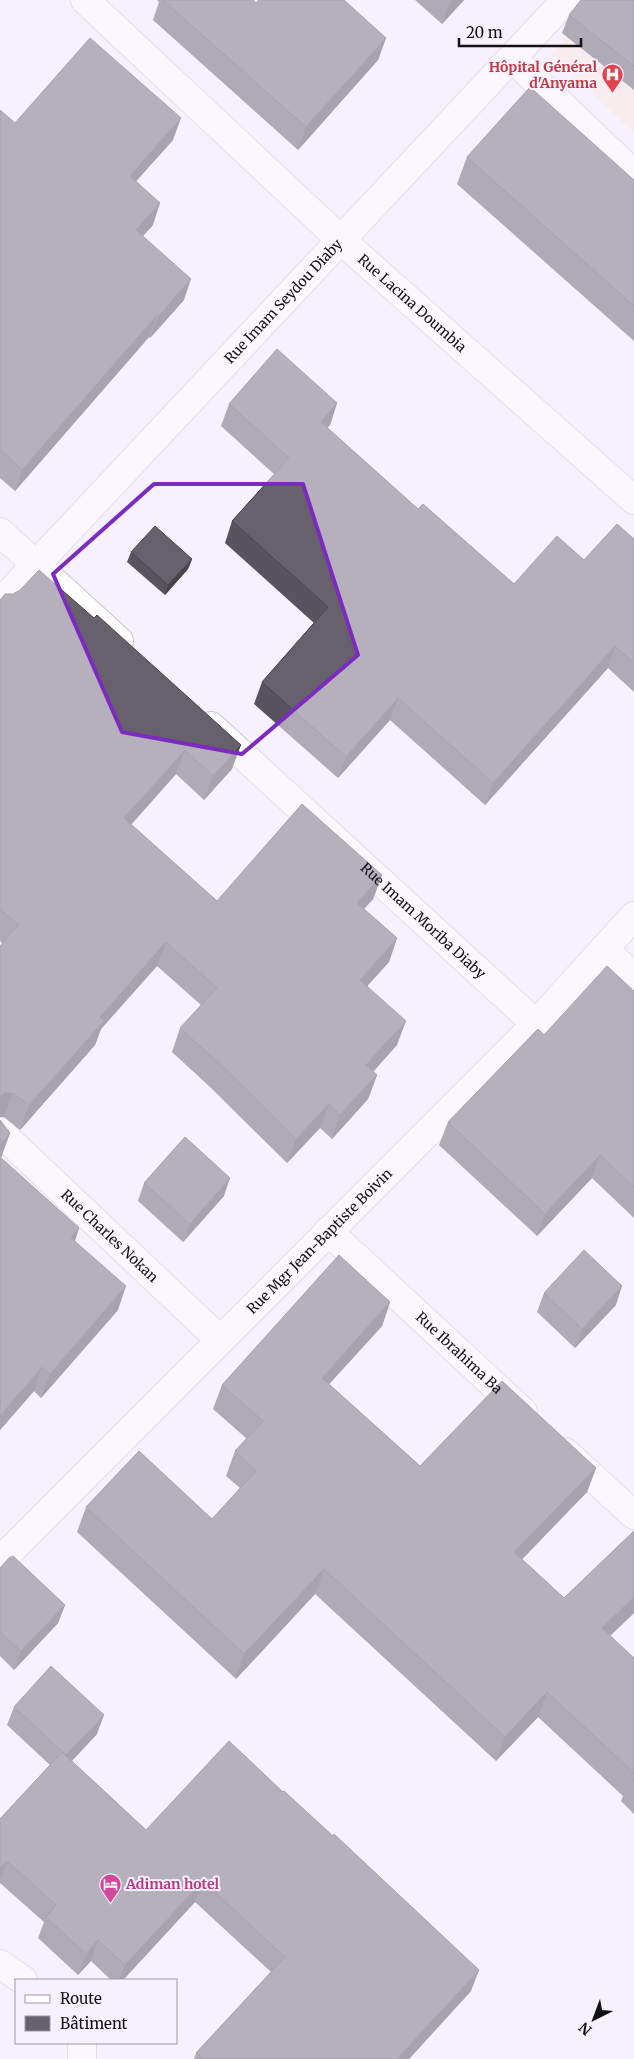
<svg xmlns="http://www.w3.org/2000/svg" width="634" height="2059" viewBox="0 0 634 2059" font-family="Merriweather,serif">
	<rect width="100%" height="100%" fill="#f7f1ff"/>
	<!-- medical -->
	<polygon fill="#fae6d7" points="602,0 634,0 634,133 551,54"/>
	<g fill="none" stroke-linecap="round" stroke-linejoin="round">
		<defs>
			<g id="minor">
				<path id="s1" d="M 85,0 L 341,240 L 634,500"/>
				<polyline points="512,58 634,174"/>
				<polyline points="0,532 119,641"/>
				<path id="s2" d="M 0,603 L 566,0"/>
				<path id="s3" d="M 211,726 L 536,1024"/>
				<polyline points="604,949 634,977"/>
				<path id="s4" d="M 0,1132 L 220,1340"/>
				<path id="s5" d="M 328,1231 L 523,1412"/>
				<polyline points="565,1452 634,1515"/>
				<path id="s6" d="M 0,1561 L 536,1024 L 634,916"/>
				<polyline points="0,1964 23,1980"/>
				<polyline points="82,2059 82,2043"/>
			</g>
		</defs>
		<!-- minor casing -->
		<use href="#minor" stroke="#cac4d2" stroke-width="30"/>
		<!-- minor -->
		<use href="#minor" stroke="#fff" stroke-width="28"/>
	</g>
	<!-- wall -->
	<g fill="#59535d">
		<polygon points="157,0 253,0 256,3 386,38 378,60 298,150 153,20 159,2"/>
		<polygon points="415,0 464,0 442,24"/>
		<polygon points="634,0 634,90 562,33 569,15"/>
		<polygon points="0,110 15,123 173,140 136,181 153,225 143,236 184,300 150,338 149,337 15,491 0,478"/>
		<polygon points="467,157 634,180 634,341 457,184"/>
		<polygon points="337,403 330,425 327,428 418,509 514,584 584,560 634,539 634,692 608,668 485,805 390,720 338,778 254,704 262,682 314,623 225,543 232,521 274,474 221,426 229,404"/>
		<polygon points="131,552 192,559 188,569 165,595 127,562"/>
		<polygon points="0,600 232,769 204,800 176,774 131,825 217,901 382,875 373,899 364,909 397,938 389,962 367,986 397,1045 373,1072 377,1075 368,1099 332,1139 320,1128 287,1163 210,1087 172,1052 180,1028 201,1005 157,966 101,1029 95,1045 20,1130 4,1117 2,943 0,941"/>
		<polygon points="634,991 634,1218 592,1178 537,1236 439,1145 448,1122 544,1035"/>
		<polygon points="0,1120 10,1133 1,1158 79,1228 75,1241 118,1310 41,1398 34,1391 0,1430"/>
		<polygon points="144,1183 224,1196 183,1242 138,1201"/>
		<polygon points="544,1293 616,1305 575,1348 537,1312"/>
		<polygon points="390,1302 382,1326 329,1384 420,1466 596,1468 587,1492 522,1559 564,1598 634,1531 634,1613 610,1636 634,1658 634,1814 621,1801 623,1796 538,1717 496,1761 315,1594 236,1679 77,1532 86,1507 212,1519 240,1488 226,1476 235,1451 247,1439 213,1409 222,1385"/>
		<polygon points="0,1568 65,1605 58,1623 14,1670 0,1656"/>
		<polygon points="14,1707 97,1734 72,1761 146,1830 471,1991 409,2059 194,2059 196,2053 271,1972 195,1902 123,1980 111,1980 91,1961 78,1975 38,1938 44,1922 0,1883 0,1819 50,1765 7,1725"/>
	</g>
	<!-- shaded-wall -->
	<g fill="#48444c">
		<polygon points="452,0 464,0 442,24 450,2"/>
		<polygon points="386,38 378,60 298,150 306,127"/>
		<polygon points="181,118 173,140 122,197 130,176"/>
		<polygon points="160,203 153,225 129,251 136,230"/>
		<polygon points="191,279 184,300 150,338 158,317"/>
		<polygon points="157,315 149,337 15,491 22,470"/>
		<polygon points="337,403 330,425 313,444 321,422"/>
		<polygon points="192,559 188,569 165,595 168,585"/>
		<polygon points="615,646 608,668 485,805 493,783"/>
		<polygon points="398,698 390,720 338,778 346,757"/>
		<polygon points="241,745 232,769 204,800 213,776"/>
		<polygon points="185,750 176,774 115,842 124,818"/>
		<polygon points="382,875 373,899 348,927 357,903"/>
		<polygon points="397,938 389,962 351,1004 360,980"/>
		<polygon points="166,942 157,966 101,1029 95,1045 20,1130 29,1105 100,1017"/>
		<polygon points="406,1021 397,1045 357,1089 366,1065"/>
		<polygon points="377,1075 368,1099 332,1139 340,1115"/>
		<polygon points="4,1093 13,1093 4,1117 0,1117 0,1096"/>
		<polygon points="329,1104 320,1128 287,1163 296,1139"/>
		<polygon points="10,1133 1,1157 0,1159 0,1145"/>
		<polygon points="600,1155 592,1178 537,1236 545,1214"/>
		<polygon points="230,1178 224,1196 183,1242 190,1224"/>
		<polygon points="79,1228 71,1252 71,1238"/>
		<polygon points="126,1286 118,1310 41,1398 50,1374"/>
		<polygon points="622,1286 616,1305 575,1348 582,1329"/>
		<polygon points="390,1302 382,1326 313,1402 322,1378"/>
		<polygon points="42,1367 34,1391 0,1430 0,1416"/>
		<polygon points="596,1468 587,1492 505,1577 514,1552"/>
		<polygon points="324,1569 315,1594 236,1679 244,1654"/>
		<polygon points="634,1597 634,1613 593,1652 602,1628"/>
		<polygon points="65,1605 58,1623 14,1670 21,1651"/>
		<polygon points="547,1692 538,1717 496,1761 505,1737"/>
		<polygon points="104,1715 97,1734 59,1774 66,1755"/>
		<polygon points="7,1861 0,1879 0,1868"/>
		<polygon points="203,1881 195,1902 123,1980 119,1980 125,1965"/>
		<polygon points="98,1940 91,1961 78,1975 86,1954"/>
		<polygon points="479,1970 471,1991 409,2059 398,2059 399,2057"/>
	</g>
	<!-- building -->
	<g fill="#67616c" stroke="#48444c">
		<polygon points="163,0 253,0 256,3 259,0 344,0 386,38 306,127"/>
		<polygon points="581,0 634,0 634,66 569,15"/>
		<polygon points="90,38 181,118 130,176 160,203 136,230 191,279 158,317 157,315 22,470 0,449 0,110 15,123"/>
		<polygon points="530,87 634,180 634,306 467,157"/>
		<polygon points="277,349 337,403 321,422 418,509 423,504 514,584 557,536 584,560 617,524 634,539 634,663 615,646 493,783 398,698 346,757 262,682 328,607 232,521 289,458 229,404"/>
		<polygon points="155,526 192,559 168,585 131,552"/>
		<polygon points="39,570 94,618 97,615 241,745 213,776 185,750 124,818 217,901 302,804 382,875 357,903 397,938 360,980 406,1021 366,1065 377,1075 340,1115 329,1104 296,1139 219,1063 180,1028 217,988 166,942 100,1017 104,1021 29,1105 13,1093 4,1093 0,1096 0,946 18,925 0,909 0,600 5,594 13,594 20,590"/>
		<polygon points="607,966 634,991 634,1187 600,1155 545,1214 448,1122 538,1029 544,1035"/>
		<polygon points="0,1120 10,1133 0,1145"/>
		<polygon points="185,1137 230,1178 190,1224 144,1183"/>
		<polygon points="0,1157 79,1228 71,1238 126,1286 50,1374 42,1367 0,1416"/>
		<polygon points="584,1250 622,1286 582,1329 544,1293"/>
		<polygon points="339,1255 390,1302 322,1378 420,1466 502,1381 596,1468 514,1552 564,1598 634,1531 634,1597 602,1628 634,1658 634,1773 547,1692 505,1737 324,1569 244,1654 86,1507 139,1451 212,1519 256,1471 235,1451 263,1421 222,1385"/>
		<polygon points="13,1556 65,1605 21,1651 0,1632 0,1568 9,1558"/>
		<polygon points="51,1666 104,1715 66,1755 14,1707"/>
		<polygon points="229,1741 283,1792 284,1791 333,1836 334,1834 479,1970 399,2057 401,2059 203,2059 196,2053 285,1957 203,1881 125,1965 98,1940 86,1954 46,1917 56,1905 7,1861 0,1868 0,1819 62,1752 146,1830"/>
		<polygon points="634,1773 634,1780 630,1777"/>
	</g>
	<!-- marked area -->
	<path d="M0 0H634V2059H0ZM 154,484 L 303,484 L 358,655 L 242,754 L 122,732 L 53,574 Z" fill="#f7f1ff" fill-opacity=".55" fill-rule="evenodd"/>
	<path fill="none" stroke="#7b2cbf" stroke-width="4" stroke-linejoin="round" d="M 154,484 L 303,484 L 358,655 L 242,754 L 122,732 L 53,574 Z"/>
	<!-- icons -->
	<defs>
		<symbol id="hospital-pin" viewBox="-11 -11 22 30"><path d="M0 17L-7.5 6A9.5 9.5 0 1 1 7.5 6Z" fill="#e0444e" stroke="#f7f1ff"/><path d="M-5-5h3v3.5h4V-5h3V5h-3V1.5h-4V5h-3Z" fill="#fff"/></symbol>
		<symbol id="hotel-pin" viewBox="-11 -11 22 30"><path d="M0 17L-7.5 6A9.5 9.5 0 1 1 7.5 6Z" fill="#d1479c" stroke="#f7f1ff"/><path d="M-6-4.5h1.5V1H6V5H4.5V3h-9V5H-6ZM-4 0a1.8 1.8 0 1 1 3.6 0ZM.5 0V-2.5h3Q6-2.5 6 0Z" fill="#fff"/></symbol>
	</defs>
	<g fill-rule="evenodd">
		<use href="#hospital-pin" x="600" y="62" width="25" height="34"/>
		<use href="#hotel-pin" x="98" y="1872" width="25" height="34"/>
	</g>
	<g text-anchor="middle" stroke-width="4" stroke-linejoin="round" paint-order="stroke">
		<!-- health labels -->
		<g font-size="14" font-weight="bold" fill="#be3a42" stroke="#f7f1ff" text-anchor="end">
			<text x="597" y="72">Hôpital Général<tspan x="597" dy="16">d'Anyama</tspan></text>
		</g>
		<!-- street labels -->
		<g font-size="14" fill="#121115" stroke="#f7f1ff">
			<text dy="5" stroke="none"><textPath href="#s2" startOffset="414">Rue Imam Seydou Diaby</textPath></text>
			<text dy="5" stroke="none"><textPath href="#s1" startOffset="446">Rue Lacina Doumbia</textPath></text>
			<text dy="5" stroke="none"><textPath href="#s3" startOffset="288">Rue Imam Moriba Diaby</textPath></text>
			<text dy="5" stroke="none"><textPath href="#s4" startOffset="151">Rue Charles Nokan</textPath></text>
			<text dy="5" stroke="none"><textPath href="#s6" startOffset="452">Rue Mgr Jean-Baptiste Boivin</textPath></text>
			<text dy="5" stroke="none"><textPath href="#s5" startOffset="179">Rue Ibrahima Ba</textPath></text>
		</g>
		<!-- hotel labels -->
		<g font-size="14" font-weight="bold" fill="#b23c85" stroke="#f7f1ff" text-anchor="start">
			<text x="126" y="1889">Adiman hotel</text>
		</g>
	</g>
	<!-- legend -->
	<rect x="15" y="1979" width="162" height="65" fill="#f7f1ff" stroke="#9b97a1"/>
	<rect x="25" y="1995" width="25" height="8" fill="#ffffff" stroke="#9b97a1"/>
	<text x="60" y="2004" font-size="15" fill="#121115">Route</text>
	<rect x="25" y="2016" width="25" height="15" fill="#67616c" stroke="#9b97a1"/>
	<text x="60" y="2029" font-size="15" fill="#121115">Bâtiment</text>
	<!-- north arrow -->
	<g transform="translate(594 2019) rotate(222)" stroke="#f7f1ff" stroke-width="4" paint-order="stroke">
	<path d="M0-4L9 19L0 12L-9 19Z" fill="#121115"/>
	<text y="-8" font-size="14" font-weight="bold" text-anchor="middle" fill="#121115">N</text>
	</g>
	<!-- scale -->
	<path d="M459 38v8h122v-8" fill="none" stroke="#121115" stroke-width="2.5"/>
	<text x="466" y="38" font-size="15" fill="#121115" stroke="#f7f1ff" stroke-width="4" paint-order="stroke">20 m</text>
</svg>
